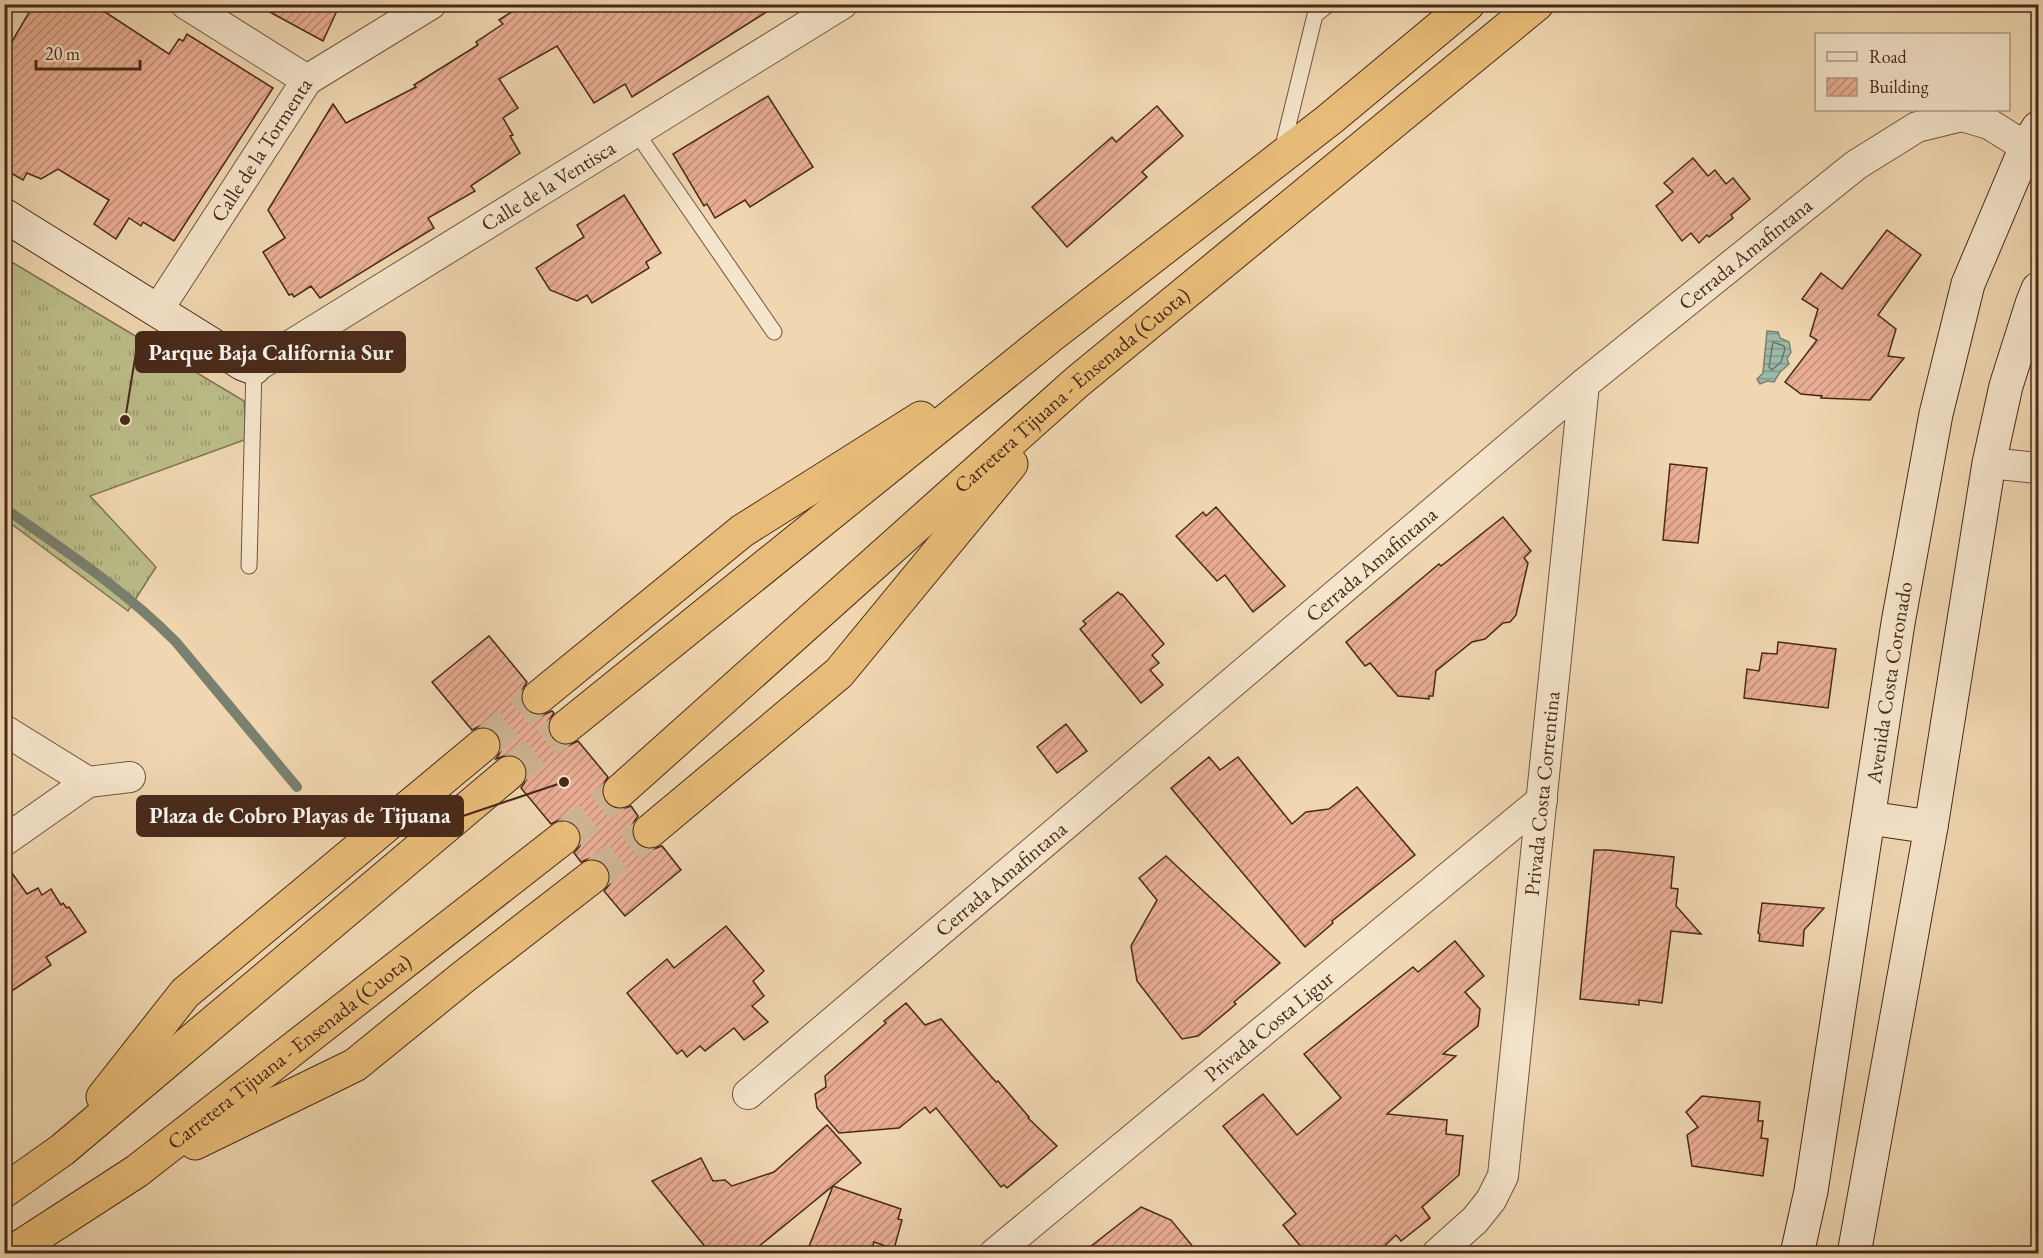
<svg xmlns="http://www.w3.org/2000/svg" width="2043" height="1258" viewBox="0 0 2043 1258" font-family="'EB Garamond',serif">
	<defs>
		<pattern id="grass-tufts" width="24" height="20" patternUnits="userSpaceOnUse" patternTransform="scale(1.5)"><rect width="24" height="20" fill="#bcbe8a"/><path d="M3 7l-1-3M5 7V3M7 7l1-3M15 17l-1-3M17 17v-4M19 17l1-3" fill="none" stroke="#9b9a70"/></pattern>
		<pattern id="water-rules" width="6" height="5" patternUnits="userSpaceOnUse" patternTransform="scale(1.5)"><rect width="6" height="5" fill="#9bbaa8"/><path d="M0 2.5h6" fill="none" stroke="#809788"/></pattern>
		<pattern id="building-hatch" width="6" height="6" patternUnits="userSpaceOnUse" patternTransform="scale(1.5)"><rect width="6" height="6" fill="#eaae94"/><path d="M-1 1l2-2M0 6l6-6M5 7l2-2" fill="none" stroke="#c08e78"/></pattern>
	</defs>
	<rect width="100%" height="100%" fill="#f0d7b1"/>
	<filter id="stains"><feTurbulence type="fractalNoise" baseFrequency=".00333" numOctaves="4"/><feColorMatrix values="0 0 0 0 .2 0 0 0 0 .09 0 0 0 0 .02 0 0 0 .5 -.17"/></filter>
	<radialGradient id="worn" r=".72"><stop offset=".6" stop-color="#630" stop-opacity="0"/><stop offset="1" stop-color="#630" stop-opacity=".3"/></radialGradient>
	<!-- grass -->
	<polygon fill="url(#grass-tufts)" stroke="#827452" stroke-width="1.5" points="5,258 244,401 247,439 90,496 156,567 128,611 5,519"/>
	<!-- water -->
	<polygon fill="url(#water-rules)" stroke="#7a806f" stroke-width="1.5" points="1767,331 1778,332 1780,338 1789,342 1791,352 1787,359 1789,364 1780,372 1774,382 1767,381 1760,384 1757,379 1763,373"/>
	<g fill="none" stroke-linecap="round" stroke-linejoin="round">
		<!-- shore -->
		<polygon stroke="#727260" stroke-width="1.5" points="1773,342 1784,346 1785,349 1781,362 1772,370 1769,367"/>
		<!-- stream -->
		<path stroke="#7a806f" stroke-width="10" d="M 4,508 C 64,550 125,590 176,642 L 297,787"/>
	</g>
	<!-- building -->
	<g fill="url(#building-hatch)" stroke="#482919" stroke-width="1.5">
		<polygon points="34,4 93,4 169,54 179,39 183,41 187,34 273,88 174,241 143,222 141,226 129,218 116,239 94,224 109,200 58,169 41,179 27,173 23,180 4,169 4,55"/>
		<polygon points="255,4 340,4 323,41"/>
		<polygon points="524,4 779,4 632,97 625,84 594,103 557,46 499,79 518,108 503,118 513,135 510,136 520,153 471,186 475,191 428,218 434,228 398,250 320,298 311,286 294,297 292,294 289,295 263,252 285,238 268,210 333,104 346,123 416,87 414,85 478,45 476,42 503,24 499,20"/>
		<polygon points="768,96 813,167 750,207 745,200 715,218 707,204 704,206 673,154"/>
		<polygon points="1157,106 1183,136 1142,172 1147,177 1067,247 1032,207 1112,137 1116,142"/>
		<polygon points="1693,158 1708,176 1715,170 1726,184 1733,178 1750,199 1731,215 1733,218 1709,237 1707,235 1699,243 1691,233 1682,241 1656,206 1673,192 1664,183"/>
		<polygon points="624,195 661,253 646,262 649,268 592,303 587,295 577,301 550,290 536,268 584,237 577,225"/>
		<polygon points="1887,230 1921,255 1878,315 1896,329 1888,356 1904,358 1870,400 1821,398 1822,396 1801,394 1785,382 1817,340 1810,336 1818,309 1802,299 1821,273 1842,289"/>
		<polygon points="1670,464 1707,468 1698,543 1663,540"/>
		<polygon points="1216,507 1285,586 1253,612 1225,575 1217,581 1176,536 1203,512 1206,516"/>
		<polygon points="1503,517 1531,551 1524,558 1528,563 1516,615 1510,622 1503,623 1485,639 1472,642 1436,671 1433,696 1429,696 1429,699 1398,696 1370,663 1365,666 1346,642 1439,564 1441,566"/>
		<polygon points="1118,592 1121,595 1122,594 1164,644 1152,655 1159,663 1150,670 1163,685 1141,703 1080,629 1086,624 1083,621"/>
		<polygon points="489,636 527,682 522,690 520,699 525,709 533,715 541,716 552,711 554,713 548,721 547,729 552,739 560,745 568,746 578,741 608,777 602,786 602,794 606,803 615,809 623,809 631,806 638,816 632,825 632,834 635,843 644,849 654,849 662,846 681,870 625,916 604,891 610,884 611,875 606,865 600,860 590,858 581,862 574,853 580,846 582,836 577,826 571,821 561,819 551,824 521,788 527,779 527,770 524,761 516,756 506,755 496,759 501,751 501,742 498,734 489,727 480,726 472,730 432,682"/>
		<polygon points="1778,642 1836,649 1828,708 1744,698 1747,669 1759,671 1762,653 1777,654"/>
		<polygon points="1066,724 1087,751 1057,773 1037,747"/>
		<polygon points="1209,757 1220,770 1238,757 1292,824 1306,812 1329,809 1357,787 1415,855 1332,921 1333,923 1305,947 1171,788"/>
		<polygon points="1594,850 1608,850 1674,857 1671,888 1678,889 1676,906 1701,934 1671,931 1662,1003 1639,1000 1639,1005 1580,999"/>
		<polygon points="1166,856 1280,963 1234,1002 1236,1004 1198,1036 1182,1039 1137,981 1131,946 1157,900 1139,878"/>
		<polygon points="4,862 27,894 38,888 42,895 51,889 61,905 63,903 67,908 69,907 86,932 46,957 51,965 4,996"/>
		<polygon points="1762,903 1824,908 1804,930 1803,946 1759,941 1760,934 1758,933"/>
		<polygon points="726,926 764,971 753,981 764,996 752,1006 768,1022 744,1040 734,1028 705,1051 700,1046 687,1057 682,1050 677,1054 627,993 667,959 674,968"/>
		<polygon points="1455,941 1484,976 1465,992 1480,1009 1478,1026 1443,1054 1456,1056 1387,1114 1447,1120 1446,1134 1463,1136 1459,1175 1422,1207 1430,1218 1401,1241 1396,1235 1376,1254 1307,1254 1283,1225 1296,1214 1223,1126 1263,1094 1297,1135 1341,1098 1304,1054 1413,967 1418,972"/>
		<polygon points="906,1003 925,1025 941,1019 996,1082 998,1081 1029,1117 1028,1118 1057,1146 1007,1188 1004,1185 1001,1187 936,1108 930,1113 925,1107 899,1128 839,1133 817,1108 815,1094 826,1087 825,1076 886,1023 884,1021"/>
		<polygon points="1702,1096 1760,1102 1758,1121 1763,1121 1761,1138 1768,1139 1763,1176 1692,1166 1687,1135 1698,1127 1686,1112"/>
		<polygon points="827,1125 861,1163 758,1247 741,1254 711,1254 652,1181 701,1158 713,1181 725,1180 732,1186 774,1172"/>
		<polygon points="833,1186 901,1209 898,1219 902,1220 894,1249 874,1242 870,1254 806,1254"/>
		<polygon points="1141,1207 1171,1220 1199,1254 1081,1254"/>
	</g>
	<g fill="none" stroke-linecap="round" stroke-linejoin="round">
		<!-- highway-tunnel -->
		<g stroke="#ceb493" stroke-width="33" stroke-dasharray="33 16" stroke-linecap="butt">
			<polyline points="483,745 539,697"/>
			<polyline points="509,773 566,727"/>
			<polyline points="563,838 620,791"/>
			<polyline points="592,877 650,831"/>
		</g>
		<defs>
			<g id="lane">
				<polyline points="636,132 774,332"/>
				<polyline points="1282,150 1315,15 1329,4"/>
				<polyline points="249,566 254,368"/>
			</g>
			<g id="street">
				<polyline points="186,4 307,80"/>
				<path id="s1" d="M 157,311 L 307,80 L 431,4"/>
				<path id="s2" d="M 254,368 L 842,4"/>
				<polyline points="1989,463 2038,468"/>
				<polyline points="4,730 88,782 130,777"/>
				<polyline points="4,841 88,782"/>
				<path id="s3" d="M 748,1094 L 1584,384 L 1856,165 L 1917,127 L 1962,116 L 1989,124 L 2026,147"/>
				<path id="s4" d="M 994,1254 L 1542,800"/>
				<path id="s5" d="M 1437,1254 L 1475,1220 L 1491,1200 L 1503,1176 L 1584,384"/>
			</g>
			<g id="secondary">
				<polyline points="4,215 243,364 254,368"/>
				<polyline points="1869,818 1931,827"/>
				<path id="s6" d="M 1797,1254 L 1811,1191 L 1898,623 L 1936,414 L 1968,284 L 2026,147 L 2038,128"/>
				<polyline points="1854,1254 1931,827 1989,463 2006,386 2032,304 2038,289"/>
			</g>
			<g id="highway">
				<polyline points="539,697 742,531 921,418"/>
				<polyline points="566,727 1052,335 1330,119 1468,4"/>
				<path id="s7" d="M 620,791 L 1077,382 L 1537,4"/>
				<polyline points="650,831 839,673 1011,464"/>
				<polyline points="103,1097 185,993 483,745"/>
				<polyline points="195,1143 355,1065 462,978 592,877"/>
				<polyline points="4,1191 62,1150 509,773"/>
				<path id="s8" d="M 9,1254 L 137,1171 L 563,838"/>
			</g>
		</defs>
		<!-- lane casing -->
		<use href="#lane" stroke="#72543f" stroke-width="17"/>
		<!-- street casing -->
		<use href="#street" stroke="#72543f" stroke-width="32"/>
		<!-- secondary casing -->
		<use href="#secondary" stroke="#482919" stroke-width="35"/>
		<!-- highway casing -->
		<use href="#highway" stroke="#482919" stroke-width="35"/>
		<!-- lane -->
		<use href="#lane" stroke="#f5e5cc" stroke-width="15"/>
		<!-- street -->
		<use href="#street" stroke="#f5e5cc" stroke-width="30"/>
		<!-- secondary -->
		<use href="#secondary" stroke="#f5e5cc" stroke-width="33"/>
		<!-- highway -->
		<use href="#highway" stroke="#e8bc78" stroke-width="33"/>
	</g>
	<g text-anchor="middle" stroke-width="4.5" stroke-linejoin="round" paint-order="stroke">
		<!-- street labels -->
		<g font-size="21" fill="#482919" stroke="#f5e5cc">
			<text dy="7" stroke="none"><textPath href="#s1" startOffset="192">Calle de la Tormenta</textPath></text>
			<text dy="7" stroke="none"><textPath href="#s2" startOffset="346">Calle de la Ventisca</textPath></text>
			<text dy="7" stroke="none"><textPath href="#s3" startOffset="1304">Cerrada Amafintana</textPath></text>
			<text dy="7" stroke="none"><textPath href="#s7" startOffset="604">Carretera Tijuana - Ensenada (Cuota)</textPath></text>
			<text dy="7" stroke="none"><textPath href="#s3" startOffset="818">Cerrada Amafintana</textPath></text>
			<text dy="7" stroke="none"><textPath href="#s6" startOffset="579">Avenida Costa Coronado</textPath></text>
			<text dy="7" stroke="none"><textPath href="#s5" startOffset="488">Privada Costa Correntina</textPath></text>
			<text dy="7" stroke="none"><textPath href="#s3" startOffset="332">Cerrada Amafintana</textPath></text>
			<text dy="7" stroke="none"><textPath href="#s4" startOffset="357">Privada Costa Ligur</textPath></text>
			<text dy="7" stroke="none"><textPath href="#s8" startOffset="346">Carretera Tijuana - Ensenada (Cuota)</textPath></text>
		</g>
	</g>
	<!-- callouts -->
	<path fill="none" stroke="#482919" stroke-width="2" d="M125 420L136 352M564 782L463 816"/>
	<g fill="#482919" stroke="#f5e5cc" stroke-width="2">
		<circle cx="125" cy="420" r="6"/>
		<circle cx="564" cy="782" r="6"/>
	</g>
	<g fill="#482919" stroke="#482919" stroke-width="2">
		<rect x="136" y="332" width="269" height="40" rx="6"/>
		<rect x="137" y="796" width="326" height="40" rx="6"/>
	</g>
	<g font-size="22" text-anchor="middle" font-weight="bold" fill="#fff">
		<text x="271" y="360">Parque Baja California Sur</text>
		<text x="300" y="823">Plaza de Cobro Playas de Tijuana</text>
	</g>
	<!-- margin -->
	<rect width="2043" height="1258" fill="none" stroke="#f0d7b1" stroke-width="24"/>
	<rect x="6" y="6" width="2031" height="1246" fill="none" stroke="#482919" stroke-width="3"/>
	<rect x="12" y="12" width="2019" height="1234" fill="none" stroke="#482919" stroke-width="1.5"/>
	<!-- legend -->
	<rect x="1815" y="33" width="195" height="78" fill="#f5e5cc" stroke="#b09a84" stroke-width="1.5"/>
	<rect x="1827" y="52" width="30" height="9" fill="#f5e5cc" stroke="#b09a84" stroke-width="1.5"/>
	<text x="1869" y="63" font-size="18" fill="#482919">Road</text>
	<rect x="1827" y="78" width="30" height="18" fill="url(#building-hatch)" stroke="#b09a84" stroke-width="1.5"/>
	<text x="1869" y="93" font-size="18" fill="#482919">Building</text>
	<!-- scale -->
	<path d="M36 60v9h104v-9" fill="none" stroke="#482919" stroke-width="3"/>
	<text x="45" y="60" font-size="18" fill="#482919" stroke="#f5e5cc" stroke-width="4.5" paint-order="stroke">20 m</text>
	<rect width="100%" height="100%" filter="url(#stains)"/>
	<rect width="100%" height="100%" fill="url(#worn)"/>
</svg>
